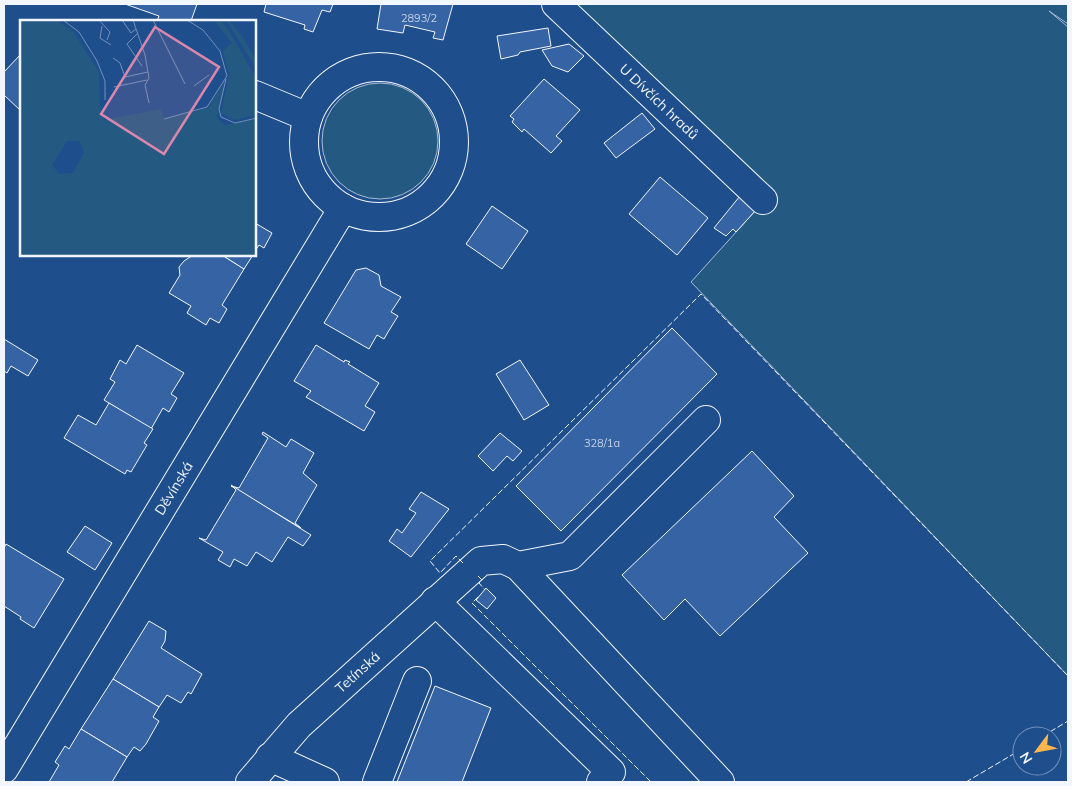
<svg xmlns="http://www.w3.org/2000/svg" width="1072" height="786" viewBox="0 0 1072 786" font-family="Mulish,sans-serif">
	<rect width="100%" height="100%" fill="#1f4e8c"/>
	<!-- green -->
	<g fill="#245a82" stroke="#a8bbd7">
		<polygon points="567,4 1068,4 1068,24 1049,11 1068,27 1068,676 691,282 756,210"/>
		<circle cx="380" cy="141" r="58"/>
	</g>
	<!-- building -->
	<g fill="#3563a3" stroke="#f2f6ff">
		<polygon points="125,4 197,4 191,21 157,21 159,16"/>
		<polygon points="266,4 333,4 330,12 322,10 313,32 304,29 305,25 264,12"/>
		<polygon points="381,4 453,4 443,40 433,38 435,32 405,25 403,33 377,29"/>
		<polygon points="548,28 551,46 520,52 518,55 501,59 497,36"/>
		<polygon points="569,44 584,56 568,72 552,66 542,50"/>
		<polygon points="21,54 21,111 4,95 4,72"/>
		<polygon points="544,79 580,110 556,136 562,141 551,153 524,129 522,132 512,122 514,119 510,116"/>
		<polygon points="642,113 655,129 616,158 604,143"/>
		<polygon points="660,177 708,218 677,255 629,214"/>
		<polygon points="740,196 756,210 736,232 733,229 726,236 714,228"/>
		<polygon points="492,206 528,231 502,269 466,244"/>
		<polygon points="255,223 272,233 264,248 259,245 255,251"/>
		<polygon points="193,255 222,255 244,269 222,305 227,309 219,323 210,318 206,325 187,313 191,306 169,293 180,275 179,267 184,261"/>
		<polygon points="222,255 253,255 244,269"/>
		<polygon points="366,268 379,275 381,286 401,297 391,312 398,316 388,332 384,339 377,335 369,349 324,323 356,270"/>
		<polygon points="672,328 717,374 561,531 516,486"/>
		<polygon points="4,339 38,360 28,376 11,366 7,373 4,371"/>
		<polygon points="137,345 184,373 171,394 177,398 169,412 163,408 151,429 104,400 115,382 110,379 120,360 126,364"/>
		<polygon points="316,345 344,362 345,360 350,362 348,364 379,383 365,406 375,412 364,431 306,397 311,391 294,381"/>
		<polygon points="520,360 549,405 524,420 496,374"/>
		<polygon points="109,403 153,429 144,443 147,445 131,472 127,470 125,474 64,438 78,415 96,425"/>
		<polygon points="263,432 286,447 291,439 314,453 303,473 317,485 295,523 301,528 231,486 239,488 268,438 262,434"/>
		<polygon points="500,433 522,451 513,461 507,456 493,471 478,456"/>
		<polygon points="752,451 794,496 774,517 808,553 720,636 685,599 664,620 622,575"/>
		<polygon points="231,485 311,535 303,546 288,537 272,562 256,552 247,566 234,559 230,567 218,560 223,552 199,538 206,540 236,490"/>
		<polygon points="421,492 449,509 411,557 389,541 397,529 402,533 416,513 409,509"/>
		<polygon points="85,526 112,543 95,570 67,552"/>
		<polygon points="6,544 64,579 34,628 20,619 21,617 4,606 4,548"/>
		<polygon points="486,588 496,598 487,609 476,600"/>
		<polygon points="149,621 166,631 165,641 161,648 202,674 191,694 188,692 181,703 167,695 159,707 113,679"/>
		<polygon points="113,679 159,707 153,717 159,721 146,744 140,751 134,747 127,757 81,729"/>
		<polygon points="435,686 491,708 462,782 397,782"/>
		<polygon points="81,729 127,757 112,782 49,782 59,765 55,762 65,746 69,749"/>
	</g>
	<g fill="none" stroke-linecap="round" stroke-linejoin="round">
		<defs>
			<g id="minor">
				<path id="s1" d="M 556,4 L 763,200"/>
				<circle cx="379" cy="142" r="75"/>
				<polyline points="255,95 308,117"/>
				<polyline points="518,566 720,782"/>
				<polyline points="435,601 611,772 601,782"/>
				<polyline points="270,757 325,782"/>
				<path id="s2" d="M 4,769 L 343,208"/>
				<path id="s3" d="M 250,782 L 299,725 L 481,561 L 503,559 L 518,566 L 570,556 L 706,420"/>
				<polyline points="377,782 417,681"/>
			</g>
		</defs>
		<!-- minor casing -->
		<use href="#minor" stroke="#f2f6ff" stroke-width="30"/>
		<!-- minor -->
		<use href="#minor" stroke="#1f4e8c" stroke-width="28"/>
		<!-- fence -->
		<g stroke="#f2f6ff" stroke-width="1" stroke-dasharray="6 2.5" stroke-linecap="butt">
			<polyline points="463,563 456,556 440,573 430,561 701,294 1068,676"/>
			<polyline points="478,576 482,580 479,583 485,590"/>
			<polyline points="478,597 472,603 651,782"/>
			<polyline points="1043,736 1068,721"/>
			<polyline points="966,782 1022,749"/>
		</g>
	</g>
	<g text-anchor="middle" stroke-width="4" stroke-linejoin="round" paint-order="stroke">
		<!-- number labels -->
		<g font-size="11" fill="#c3d1e8">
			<text x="419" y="22">2893/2</text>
			<text x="602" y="447">328/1a</text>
		</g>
		<!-- street labels -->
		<g font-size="14" fill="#f2f6ff" stroke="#1f4e8c">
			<text dy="5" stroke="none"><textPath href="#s1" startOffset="142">U Dívčích hradů</textPath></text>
			<text dy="5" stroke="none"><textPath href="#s2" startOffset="328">Děvínská</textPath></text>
			<text dy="5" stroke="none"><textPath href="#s3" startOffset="154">Tetínská</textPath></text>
		</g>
	</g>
	<!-- overview -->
	<g transform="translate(20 20)">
		<rect width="236" height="236" fill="#1f4e8c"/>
		<path d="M 0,0 L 35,0 L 52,10 L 79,52 L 80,86 L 84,100 L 141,89 L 144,99 L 188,88 L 205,61 L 197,98 L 205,105 L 236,99 L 236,236 L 0,236 ZM 47,121 L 60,121 L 64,133 L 53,153 L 39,154 L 32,145 ZM 194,0 L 200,0 L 209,11 L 236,58 L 236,95 L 214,100 L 201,93 L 209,55 L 203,31 L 212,23 ZM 206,0 L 210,1 L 222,16 L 236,40 L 236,48 Z" fill="#245a82" fill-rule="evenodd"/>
		<path fill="none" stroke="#7391ba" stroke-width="1" d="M 43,0 L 59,12 L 77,41 L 85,61 L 85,80M 79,0 L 90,12 L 87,20M 102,0 L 111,13 L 116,9M 113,0 L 125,35 L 129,58 L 125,65 L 129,83M 133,0 L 165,64M 82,6 L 80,18 L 91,25M 118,13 L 107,24 L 122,46M 93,38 L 100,43 L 105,57 L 128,52M 206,59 L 199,89 L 201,97 L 215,103 L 237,98M 174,66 L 189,55M 94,67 L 127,60M 144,99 L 187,87 L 207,56 L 200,31 L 183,10 L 167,0"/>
		<path fill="#da87ad" fill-opacity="0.15" stroke="#da87ad" stroke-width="2.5" d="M 135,7 L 199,47 L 144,134 L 81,94 Z"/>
		<rect width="236" height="236" fill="none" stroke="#f2f6ff" stroke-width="2.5"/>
	</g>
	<!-- border -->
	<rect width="1072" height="786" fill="none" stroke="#f2f6ff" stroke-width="10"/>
	<!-- north arrow -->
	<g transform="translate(1037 751) rotate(238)"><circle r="24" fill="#1f4e8c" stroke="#7391ba"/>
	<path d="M0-4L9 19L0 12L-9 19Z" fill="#ffb74d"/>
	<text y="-8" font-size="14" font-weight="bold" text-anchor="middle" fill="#f2f6ff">N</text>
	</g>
</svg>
